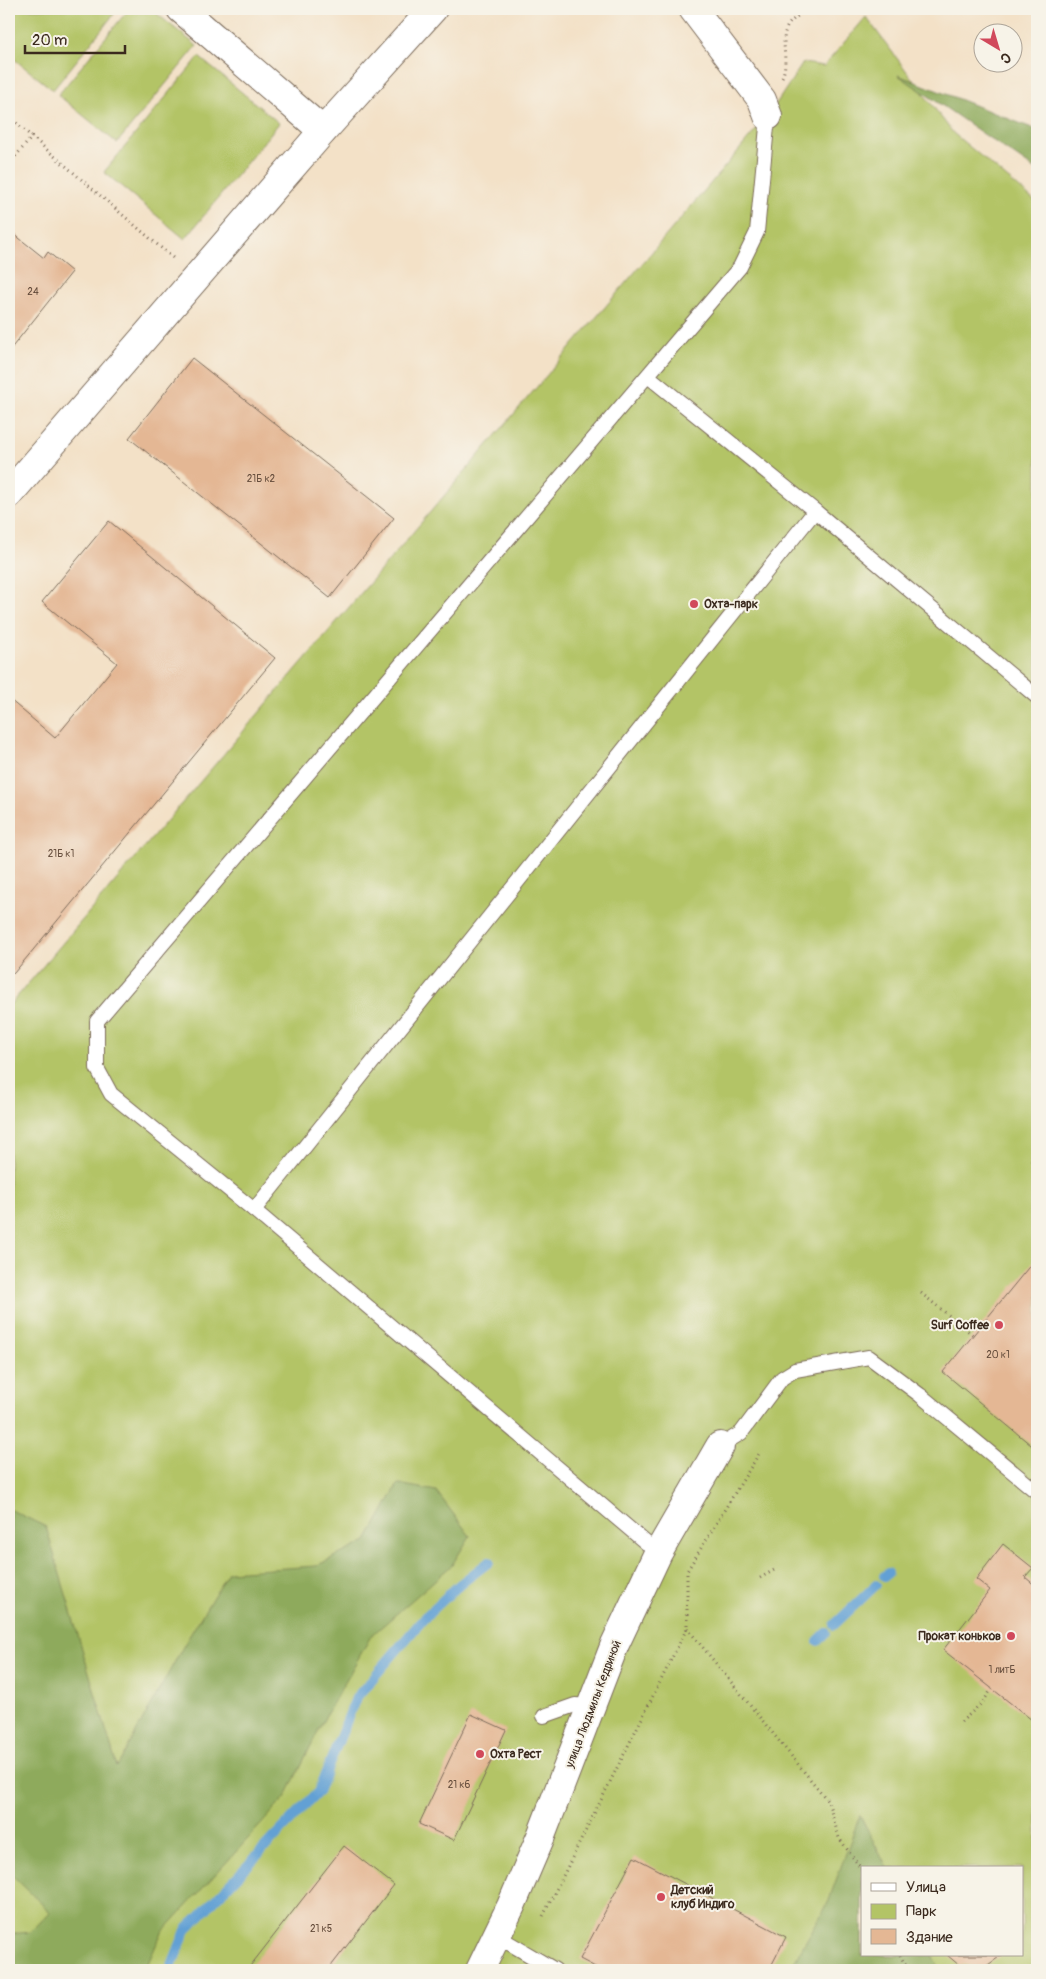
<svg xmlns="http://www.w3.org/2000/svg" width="1046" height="1979" viewBox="0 0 1046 1979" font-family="Pangolin,sans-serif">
	<rect width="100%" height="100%" fill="#f7f3e8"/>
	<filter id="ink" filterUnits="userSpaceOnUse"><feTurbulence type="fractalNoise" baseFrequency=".02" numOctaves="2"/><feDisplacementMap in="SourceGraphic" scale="10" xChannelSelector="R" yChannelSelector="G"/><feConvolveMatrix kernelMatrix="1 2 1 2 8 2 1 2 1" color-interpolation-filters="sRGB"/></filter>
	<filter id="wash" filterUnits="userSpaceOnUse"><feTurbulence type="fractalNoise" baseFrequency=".0096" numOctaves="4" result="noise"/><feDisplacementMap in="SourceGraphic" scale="20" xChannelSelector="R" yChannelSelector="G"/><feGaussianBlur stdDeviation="1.12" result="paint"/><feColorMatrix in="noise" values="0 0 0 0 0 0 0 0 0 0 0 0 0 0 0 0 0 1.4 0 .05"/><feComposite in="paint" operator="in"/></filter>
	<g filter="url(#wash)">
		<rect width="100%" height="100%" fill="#f3e1c7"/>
		<!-- green -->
		<g fill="#b3c466" stroke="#777742" fill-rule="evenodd">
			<polygon points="9,9 118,9 53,90 9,55"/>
			<polygon points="129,9 151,9 197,46 117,143 58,95"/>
			<path d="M 866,17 L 953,133 L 1037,203 L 1037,1970 L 9,1970 L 9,1006 L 768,116 L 803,63 L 824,66 ZM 862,1868 L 1022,1868 L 1022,1955 L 862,1955 Z"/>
			<polygon points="199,57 279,123 185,239 104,172"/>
		</g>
		<!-- forest -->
		<g fill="#8eaa5b" stroke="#646a3c">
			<polygon points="898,75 1037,130 1037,171"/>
			<polygon points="398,1484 436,1491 470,1536 452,1565 371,1636 326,1715 285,1798 161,1934 145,1970 9,1970 9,1934 31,1932 50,1912 9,1872 9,1509 46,1527 117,1767 184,1645 228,1572 316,1566 367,1541"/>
			<polygon points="860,1815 887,1868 862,1868 862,1955 932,1955 940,1970 789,1970 827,1905"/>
		</g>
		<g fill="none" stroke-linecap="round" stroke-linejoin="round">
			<!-- stream -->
			<g stroke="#62a0d4" stroke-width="10">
				<polyline points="884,1576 888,1573"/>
				<polyline points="834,1625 876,1585"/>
				<polyline points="818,1641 826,1633"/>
				<polyline points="170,1970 186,1930 318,1792 356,1698 425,1617 459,1585 489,1562"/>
			</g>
		</g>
		<g id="blocks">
			<!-- building -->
			<g fill="#e4b794">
				<polygon points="14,234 44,258 48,252 72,272 9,351 9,240"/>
				<polygon points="192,358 394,518 330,598 129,438"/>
				<polygon points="109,521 275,658 14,973 9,969 9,699 55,738 117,663 42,602"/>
				<polygon points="1037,1257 1037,1450 943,1372"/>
				<polygon points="1003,1544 1033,1568 1025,1577 1037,1587 1037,1724 943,1650 990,1590 976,1579"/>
				<polygon points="471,1714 506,1730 454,1840 419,1824"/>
				<polygon points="344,1846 394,1885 328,1970 247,1970"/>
				<polygon points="634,1857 786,1937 769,1970 601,1970 580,1959"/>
				<polygon points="947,1955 1002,1955 985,1967 960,1966"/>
			</g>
		</g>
	</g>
	<g filter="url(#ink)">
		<use href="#blocks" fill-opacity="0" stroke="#7b6a59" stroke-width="1"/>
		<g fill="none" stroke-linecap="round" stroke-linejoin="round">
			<defs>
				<g id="service">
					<polyline points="648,376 815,511"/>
					<polyline points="254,1210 815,511 1037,697"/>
					<polyline points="720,1446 741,1433 782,1378 795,1370 869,1357 920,1395 1037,1492"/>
					<polyline points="658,1553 254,1210 111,1094 97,1068 97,1021 740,267 757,232 768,116"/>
					<polyline points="544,1716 575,1705 591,1706"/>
					<polyline points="497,1936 555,1970"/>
				</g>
				<g id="minor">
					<polyline points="181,9 323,131"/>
					<polyline points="693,9 762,100 768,116"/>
					<polyline points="9,494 323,131 433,9"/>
					<polyline points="480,1970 511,1906 541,1836 615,1644 658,1553 720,1446"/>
				</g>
			</defs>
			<!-- service casing -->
			<use href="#service" stroke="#7b6a59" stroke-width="16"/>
			<!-- minor casing -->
			<use href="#minor" stroke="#7b6a59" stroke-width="30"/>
			<!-- path -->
			<g stroke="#7b6a59" stroke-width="3" stroke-dasharray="1 4" stroke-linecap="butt">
				<path d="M 782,77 C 790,61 778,38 789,24 C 794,18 802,13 808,9"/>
				<polyline points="9,116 32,137"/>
				<polyline points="9,164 32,137 173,258"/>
				<polyline points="1031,1160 1037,1166"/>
				<polyline points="921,1293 973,1335"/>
				<polyline points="760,1578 776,1569"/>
				<polyline points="687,1628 828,1801 839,1838 862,1870"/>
				<polyline points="961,1722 982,1703 992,1689"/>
				<polyline points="543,1916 687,1628 687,1571 760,1452"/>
				<polyline points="900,1955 908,1970"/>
				<polyline points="9,1966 13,1970"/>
			</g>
			<!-- service -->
			<use href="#service" stroke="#fff" stroke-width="14"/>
			<!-- minor -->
			<use href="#minor" stroke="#fff" stroke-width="28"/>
		</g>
	</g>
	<!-- markers -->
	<g fill="#d1495b" stroke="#f7f3e8" stroke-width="2">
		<circle cx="694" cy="604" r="5"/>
		<circle cx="999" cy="1325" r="5"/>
		<circle cx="1011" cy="1636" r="5"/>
		<circle cx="480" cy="1754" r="5"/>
		<circle cx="661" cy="1897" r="5"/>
	</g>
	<g text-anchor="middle" stroke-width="4" stroke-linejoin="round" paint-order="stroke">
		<!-- number labels -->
		<g font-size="10" fill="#654d3c">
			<text x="33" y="295">24</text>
			<text x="261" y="482">21Б к2</text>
			<text x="61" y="857">21Б к1</text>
			<text x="998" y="1358">20 к1</text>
			<text x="1002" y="1673">1 литБ</text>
			<text x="459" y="1788">21 к6</text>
			<text x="321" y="1932">21 к5</text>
		</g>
		<!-- poi labels -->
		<g font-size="12" font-weight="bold" fill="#3b2a1e" stroke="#f7f3e8" text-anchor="start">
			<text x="704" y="608">Охта-парк</text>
			<text x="989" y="1329" text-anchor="end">Surf Coffee</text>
			<text x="1001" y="1640" text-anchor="end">Прокат коньков</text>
			<text x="490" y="1758">Охта Рест</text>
			<text x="671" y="1894">Детский<tspan x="671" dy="14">клуб Индиго</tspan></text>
		</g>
		<!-- street labels -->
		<g font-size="12" fill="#3b2a1e" stroke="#f7f3e8">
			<text transform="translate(593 1704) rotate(-69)" y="4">улица Людмилы Кедриной</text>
		</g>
	</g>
	<!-- margin -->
	<rect width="1046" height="1979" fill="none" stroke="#f7f3e8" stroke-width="30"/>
	<!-- legend -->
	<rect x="861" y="1866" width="162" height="90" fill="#f7f3e8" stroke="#aca397"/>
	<rect x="871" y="1883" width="25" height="8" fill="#ffffff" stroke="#aca397"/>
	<text x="906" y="1892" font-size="15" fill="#3b2a1e">Улица</text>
	<rect x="871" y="1904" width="25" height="15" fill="#b3c466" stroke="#aca397"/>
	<text x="906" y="1916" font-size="15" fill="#3b2a1e">Парк</text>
	<rect x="871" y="1929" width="25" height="15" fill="#e4b794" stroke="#aca397"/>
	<text x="906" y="1942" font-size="15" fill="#3b2a1e">Здание</text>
	<!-- north arrow -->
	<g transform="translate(998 48) rotate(142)"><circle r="24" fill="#f7f3e8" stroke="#aca397"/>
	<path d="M0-4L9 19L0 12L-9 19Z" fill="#d1495b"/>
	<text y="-8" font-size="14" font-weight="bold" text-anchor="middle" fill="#3b2a1e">С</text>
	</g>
	<!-- scale -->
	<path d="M25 45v8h100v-8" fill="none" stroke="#3b2a1e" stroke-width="2.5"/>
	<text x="32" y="45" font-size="15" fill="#3b2a1e" stroke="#f7f3e8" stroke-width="4" paint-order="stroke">20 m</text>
</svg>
